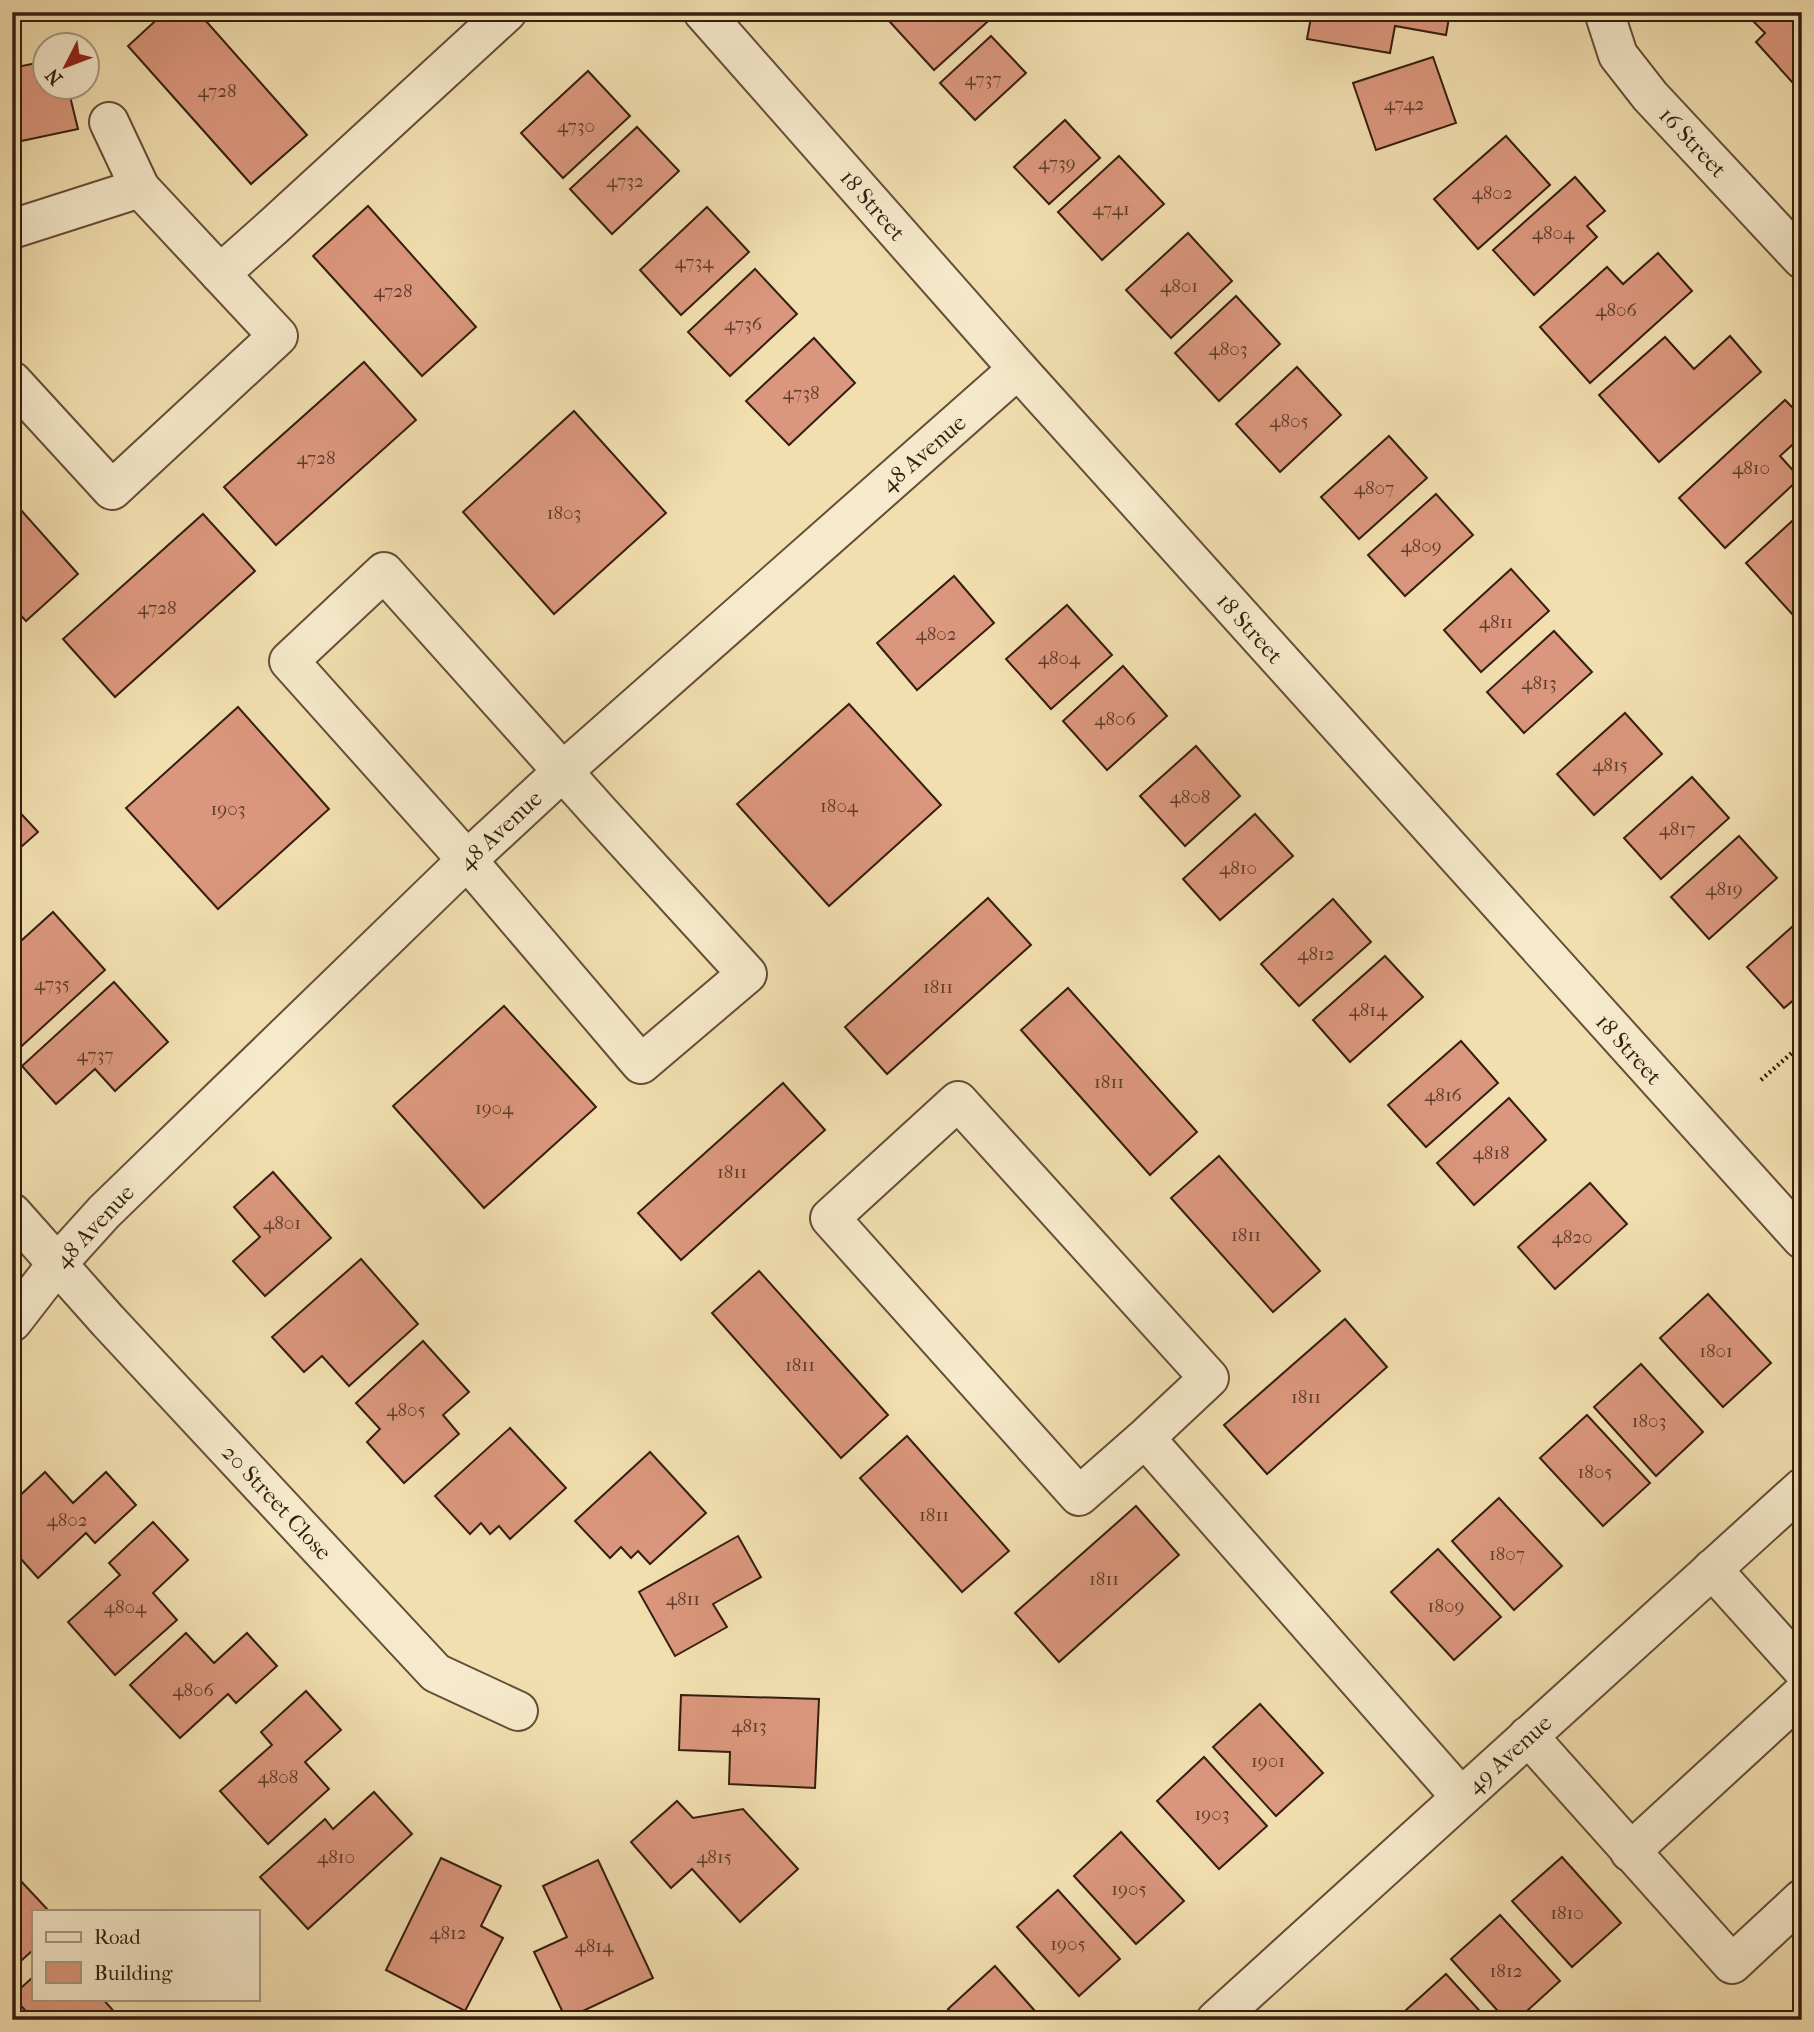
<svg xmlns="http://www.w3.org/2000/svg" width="1814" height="2032" viewBox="0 0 1814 2032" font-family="'IM FELL French Canon',serif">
	<rect width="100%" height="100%" fill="#f2dfb0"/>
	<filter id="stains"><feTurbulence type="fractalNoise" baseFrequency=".00286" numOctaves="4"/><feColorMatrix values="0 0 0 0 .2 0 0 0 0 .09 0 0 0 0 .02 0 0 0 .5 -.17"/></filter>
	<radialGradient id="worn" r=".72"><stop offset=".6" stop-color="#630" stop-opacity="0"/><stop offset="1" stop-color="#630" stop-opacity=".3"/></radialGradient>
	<!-- building -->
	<g fill="#db977d" stroke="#351e0f" stroke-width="2">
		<polygon points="165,12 198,12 307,135 251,184 128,46"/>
		<polygon points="901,12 994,12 996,14 934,70 890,22"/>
		<polygon points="1312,12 1450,12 1446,35 1395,26 1390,53 1307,39"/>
		<polygon points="1752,12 1802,12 1802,93 1756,42 1765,33 1748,16"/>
		<polygon points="991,36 1026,73 975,120 940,83"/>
		<polygon points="1433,57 1456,123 1376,150 1353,83"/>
		<polygon points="46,61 46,88 68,88 78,129 12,143 12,68"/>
		<polygon points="588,71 630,116 563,178 521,133"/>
		<polygon points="1065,120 1100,158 1049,204 1014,167"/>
		<polygon points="637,127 679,171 612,234 570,189"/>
		<polygon points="1506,136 1550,185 1478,249 1434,199"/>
		<polygon points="1119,156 1164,204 1102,260 1058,212"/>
		<polygon points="1575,177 1605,211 1587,226 1597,237 1534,295 1493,250"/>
		<polygon points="368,206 476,327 422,376 313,256"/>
		<polygon points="707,207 749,252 681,315 640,270"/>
		<polygon points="1188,233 1232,281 1171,338 1126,290"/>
		<polygon points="1658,253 1692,291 1590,383 1540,327 1607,267 1623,284"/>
		<polygon points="755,269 797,314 730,376 688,332"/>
		<polygon points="1236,296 1280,344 1219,401 1175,353"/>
		<polygon points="1730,336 1761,372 1659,462 1599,395 1665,337 1694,369"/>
		<polygon points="814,338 855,383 789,445 746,401"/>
		<polygon points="364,362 416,420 276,545 224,487"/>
		<polygon points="1297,367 1341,415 1280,472 1236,424"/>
		<polygon points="1785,400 1802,417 1802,436 1780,456 1800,478 1725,548 1679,498"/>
		<polygon points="574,411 666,513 554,614 463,512"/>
		<polygon points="1389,436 1427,478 1359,539 1321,497"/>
		<polygon points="1436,494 1473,535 1405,596 1368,555"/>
		<polygon points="12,500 78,574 26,621 12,606"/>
		<polygon points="1802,512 1802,625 1746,563"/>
		<polygon points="203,514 255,571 115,697 63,639"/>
		<polygon points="1511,569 1549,611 1481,672 1444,630"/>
		<polygon points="954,576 994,623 917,690 877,643"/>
		<polygon points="1067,605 1112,655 1051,709 1006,659"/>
		<polygon points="1554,631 1592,672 1524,733 1487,692"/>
		<polygon points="1123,666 1167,716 1107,770 1063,721"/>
		<polygon points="849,704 941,805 829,906 737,804"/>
		<polygon points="238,707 329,809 218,909 126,808"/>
		<polygon points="1625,713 1662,754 1594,815 1557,774"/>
		<polygon points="1196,746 1240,796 1185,846 1140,796"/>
		<polygon points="1692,777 1729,818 1661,879 1624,838"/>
		<polygon points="12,804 38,832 12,855"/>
		<polygon points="1255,814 1293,856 1220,920 1183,879"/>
		<polygon points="1739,836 1777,878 1709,939 1671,897"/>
		<polygon points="988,898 1031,945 887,1074 845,1027"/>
		<polygon points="1333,899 1371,942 1299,1006 1261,964"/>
		<polygon points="53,912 105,970 13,1054 12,986 14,984 12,982 12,949"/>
		<polygon points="1802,918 1802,993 1784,1008 1747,967"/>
		<polygon points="1385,956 1423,997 1350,1062 1313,1020"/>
		<polygon points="114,982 168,1042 115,1091 95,1069 56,1104 22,1066"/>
		<polygon points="1068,988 1197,1132 1150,1175 1021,1030"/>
		<polygon points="504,1006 596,1107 484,1208 393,1106"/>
		<polygon points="1461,1041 1498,1083 1426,1147 1388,1105"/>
		<polygon points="783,1083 825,1130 681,1260 638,1213"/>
		<polygon points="1509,1098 1546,1140 1474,1205 1437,1163"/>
		<polygon points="1219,1156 1320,1271 1273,1312 1171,1198"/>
		<polygon points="273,1172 331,1238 265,1296 233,1261 260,1237 234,1207"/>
		<polygon points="1590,1183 1627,1224 1555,1289 1518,1247"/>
		<polygon points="361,1259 418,1324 349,1386 322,1356 304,1372 272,1337"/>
		<polygon points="759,1271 888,1415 841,1458 712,1313"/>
		<polygon points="1708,1294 1771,1363 1723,1407 1660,1338"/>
		<polygon points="1345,1319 1387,1367 1267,1474 1224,1425"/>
		<polygon points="423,1341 469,1392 443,1415 459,1434 404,1483 367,1442 380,1429 356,1403"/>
		<polygon points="1641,1364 1703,1432 1656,1476 1594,1407"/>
		<polygon points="1587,1415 1650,1483 1603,1526 1540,1458"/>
		<polygon points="510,1428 566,1488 510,1539 499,1526 490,1534 481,1523 470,1534 435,1496"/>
		<polygon points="907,1436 1009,1551 962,1592 860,1478"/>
		<polygon points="650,1452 706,1513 650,1564 638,1551 631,1558 621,1547 610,1558 575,1521"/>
		<polygon points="45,1472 73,1503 106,1472 136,1505 95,1543 86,1533 38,1578 12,1549 12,1503"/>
		<polygon points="1499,1498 1562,1566 1514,1610 1452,1541"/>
		<polygon points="1136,1506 1179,1555 1059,1662 1015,1613"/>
		<polygon points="153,1522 188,1560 153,1593 177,1620 115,1675 68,1622 120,1575 109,1563"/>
		<polygon points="738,1536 761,1577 713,1604 727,1627 675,1656 639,1592"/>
		<polygon points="1438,1549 1501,1617 1454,1660 1391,1592"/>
		<polygon points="186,1633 214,1663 247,1633 277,1666 236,1703 228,1694 180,1738 130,1685"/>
		<polygon points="306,1691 341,1730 305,1762 329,1789 268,1844 220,1791 272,1745 261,1732"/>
		<polygon points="681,1695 819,1699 815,1788 729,1784 730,1752 679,1750"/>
		<polygon points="1260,1704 1323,1773 1276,1816 1213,1747"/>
		<polygon points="1204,1757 1267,1826 1219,1869 1157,1801"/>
		<polygon points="374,1792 412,1834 308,1929 260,1877 325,1819 333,1829"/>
		<polygon points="677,1801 693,1818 743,1809 798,1869 740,1922 692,1869 671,1888 631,1842"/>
		<polygon points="1121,1832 1184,1901 1136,1944 1074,1876"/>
		<polygon points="1562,1857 1621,1923 1572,1967 1512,1901"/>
		<polygon points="441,1858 501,1886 481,1926 503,1938 465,2011 386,1970"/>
		<polygon points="598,1860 653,1978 566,2019 534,1952 567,1937 543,1886"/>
		<polygon points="18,1878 49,1911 33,1911 33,1950 12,1969 12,1884"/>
		<polygon points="1058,1890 1120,1959 1079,1996 1017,1927"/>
		<polygon points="1500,1915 1560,1981 1517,2020 1506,2020 1451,1959"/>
		<polygon points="995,1966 1043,2020 959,2020 948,2009"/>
		<polygon points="1446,1974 1488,2020 1397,2020 1396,2019"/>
		<polygon points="33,1977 33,1999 103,1999 118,2016 113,2020 34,2020 12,1996"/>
	</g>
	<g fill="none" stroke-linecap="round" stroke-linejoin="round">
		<defs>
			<g id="minor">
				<polyline points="703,12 1018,369 1802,1239"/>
				<polyline points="1604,12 1618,55 1650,96 1802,259"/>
				<polyline points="109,122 140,188"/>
				<polyline points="12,229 140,188 278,336 112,490 12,381"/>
				<polyline points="220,274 274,226 507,12"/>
				<polygon points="384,572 600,813 747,974 641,1064 467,860 289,661"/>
				<polyline points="12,1213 108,1321 436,1673 518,1711"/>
				<polyline points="12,1322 57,1264 104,1212 467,860 563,771 1018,369"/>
				<polyline points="1145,1438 1079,1496 830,1218 958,1101 1209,1378 1145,1438 1461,1797"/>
				<polyline points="1712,1569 1802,1669"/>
				<polyline points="1528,1736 1732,1964 1802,1899"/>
				<polyline points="1630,1852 1802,1694"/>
				<polyline points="1216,2020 1802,1488"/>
			</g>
		</defs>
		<!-- minor casing -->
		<use href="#minor" stroke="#644e37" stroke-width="42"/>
		<!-- path -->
		<polyline stroke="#351e0f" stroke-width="4.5" stroke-dasharray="2 3.5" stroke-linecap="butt" points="1761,1080 1802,1044"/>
		<!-- minor -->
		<use href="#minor" stroke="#f7eacc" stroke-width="38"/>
	</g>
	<g text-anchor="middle" stroke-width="5" stroke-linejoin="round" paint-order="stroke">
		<!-- number labels -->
		<g font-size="19" fill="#5e3c2a">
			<text x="983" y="85">4737</text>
			<text x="217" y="97">4728</text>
			<text x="1404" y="110">4742</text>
			<text x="576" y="132">4730</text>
			<text x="1057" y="169">4739</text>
			<text x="625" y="187">4732</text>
			<text x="1492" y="199">4802</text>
			<text x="1111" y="215">4741</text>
			<text x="1553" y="239">4804</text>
			<text x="694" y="268">4734</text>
			<text x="1179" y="292">4801</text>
			<text x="393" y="297">4728</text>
			<text x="1616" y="316">4806</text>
			<text x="743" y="330">4736</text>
			<text x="1228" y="355">4803</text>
			<text x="801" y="399">4738</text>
			<text x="1289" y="427">4805</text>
			<text x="316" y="464">4728</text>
			<text x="1751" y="474">4810</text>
			<text x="1374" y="494">4807</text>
			<text x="564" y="519">1803</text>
			<text x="1421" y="552">4809</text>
			<text x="157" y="614">4728</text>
			<text x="1496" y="628">4811</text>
			<text x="936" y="640">4802</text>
			<text x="1059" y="664">4804</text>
			<text x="1539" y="689">4813</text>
			<text x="1115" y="725">4806</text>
			<text x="1610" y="771">4815</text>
			<text x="1190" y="803">4808</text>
			<text x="839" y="812">1804</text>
			<text x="228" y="815">1903</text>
			<text x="1677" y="835">4817</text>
			<text x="1238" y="874">4810</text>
			<text x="1724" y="895">4819</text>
			<text x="1316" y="960">4812</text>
			<text x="52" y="990">4735</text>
			<text x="938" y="993">1811</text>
			<text x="1368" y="1016">4814</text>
			<text x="95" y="1061">4737</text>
			<text x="1109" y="1088">1811</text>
			<text x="1443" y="1101">4816</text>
			<text x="494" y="1114">1904</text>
			<text x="1491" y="1159">4818</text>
			<text x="732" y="1178">1811</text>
			<text x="282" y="1229">4801</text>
			<text x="1246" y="1241">1811</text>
			<text x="1572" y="1243">4820</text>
			<text x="1716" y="1357">1801</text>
			<text x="800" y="1371">1811</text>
			<text x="1306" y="1403">1811</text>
			<text x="406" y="1416">4805</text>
			<text x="1649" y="1427">1803</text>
			<text x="1595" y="1478">1805</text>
			<text x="934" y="1521">1811</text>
			<text x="67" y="1526">4802</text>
			<text x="1507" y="1560">1807</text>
			<text x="1104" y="1585">1811</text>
			<text x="683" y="1605">4811</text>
			<text x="1446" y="1612">1809</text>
			<text x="125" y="1613">4804</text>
			<text x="193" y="1696">4806</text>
			<text x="749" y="1732">4813</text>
			<text x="1268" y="1767">1901</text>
			<text x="278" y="1783">4808</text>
			<text x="1212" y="1820">1903</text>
			<text x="336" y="1863">4810</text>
			<text x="714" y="1863">4815</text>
			<text x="1129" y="1895">1905</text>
			<text x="1567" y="1919">1810</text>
			<text x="448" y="1939">4812</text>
			<text x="1068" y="1950">1905</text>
			<text x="594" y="1952">4814</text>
			<text x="1506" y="1977">1812</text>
		</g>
		<!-- street labels -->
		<g font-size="23" fill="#351e0f" stroke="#f7eacc">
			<text transform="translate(1693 142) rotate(47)" y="8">16 Street</text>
			<text transform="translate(873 205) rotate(49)" y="8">18 Street</text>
			<text transform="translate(923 453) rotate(-41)" y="8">48 Avenue</text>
			<text transform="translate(1250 628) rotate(48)" y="8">18 Street</text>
			<text transform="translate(500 830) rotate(-43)" y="8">48 Avenue</text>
			<text transform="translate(1629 1049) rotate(48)" y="8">18 Street</text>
			<text transform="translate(94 1226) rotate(-47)" y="8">48 Avenue</text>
			<text transform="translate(277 1502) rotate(47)" y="8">20 Street Close</text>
			<text transform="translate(1509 1754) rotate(-42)" y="8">49 Avenue</text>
		</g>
	</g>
	<!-- margin -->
	<rect width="1814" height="2032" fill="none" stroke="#f2dfb0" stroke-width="42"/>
	<rect x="14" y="14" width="1786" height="2004" fill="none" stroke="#351e0f" stroke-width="3.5"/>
	<rect x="21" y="21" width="1772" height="1990" fill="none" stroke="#351e0f" stroke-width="2"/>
	<!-- legend -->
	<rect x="32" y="1910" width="228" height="91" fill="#f7eacc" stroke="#a99880" stroke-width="2"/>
	<rect x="46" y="1932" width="35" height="10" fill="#f7eacc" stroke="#a99880" stroke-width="2"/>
	<text x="94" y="1944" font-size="21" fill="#351e0f">Road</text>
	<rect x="46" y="1962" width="35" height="21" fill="#db977d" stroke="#a99880" stroke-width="2"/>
	<text x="94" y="1980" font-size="21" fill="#351e0f">Building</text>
	<!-- north arrow -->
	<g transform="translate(66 66) rotate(228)"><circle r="33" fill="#f7eacc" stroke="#a99880" stroke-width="2"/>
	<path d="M0-5L12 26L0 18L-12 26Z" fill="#8f2418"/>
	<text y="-10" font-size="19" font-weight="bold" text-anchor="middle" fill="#351e0f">N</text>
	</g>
	<rect width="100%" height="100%" filter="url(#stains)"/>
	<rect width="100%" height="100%" fill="url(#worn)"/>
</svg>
